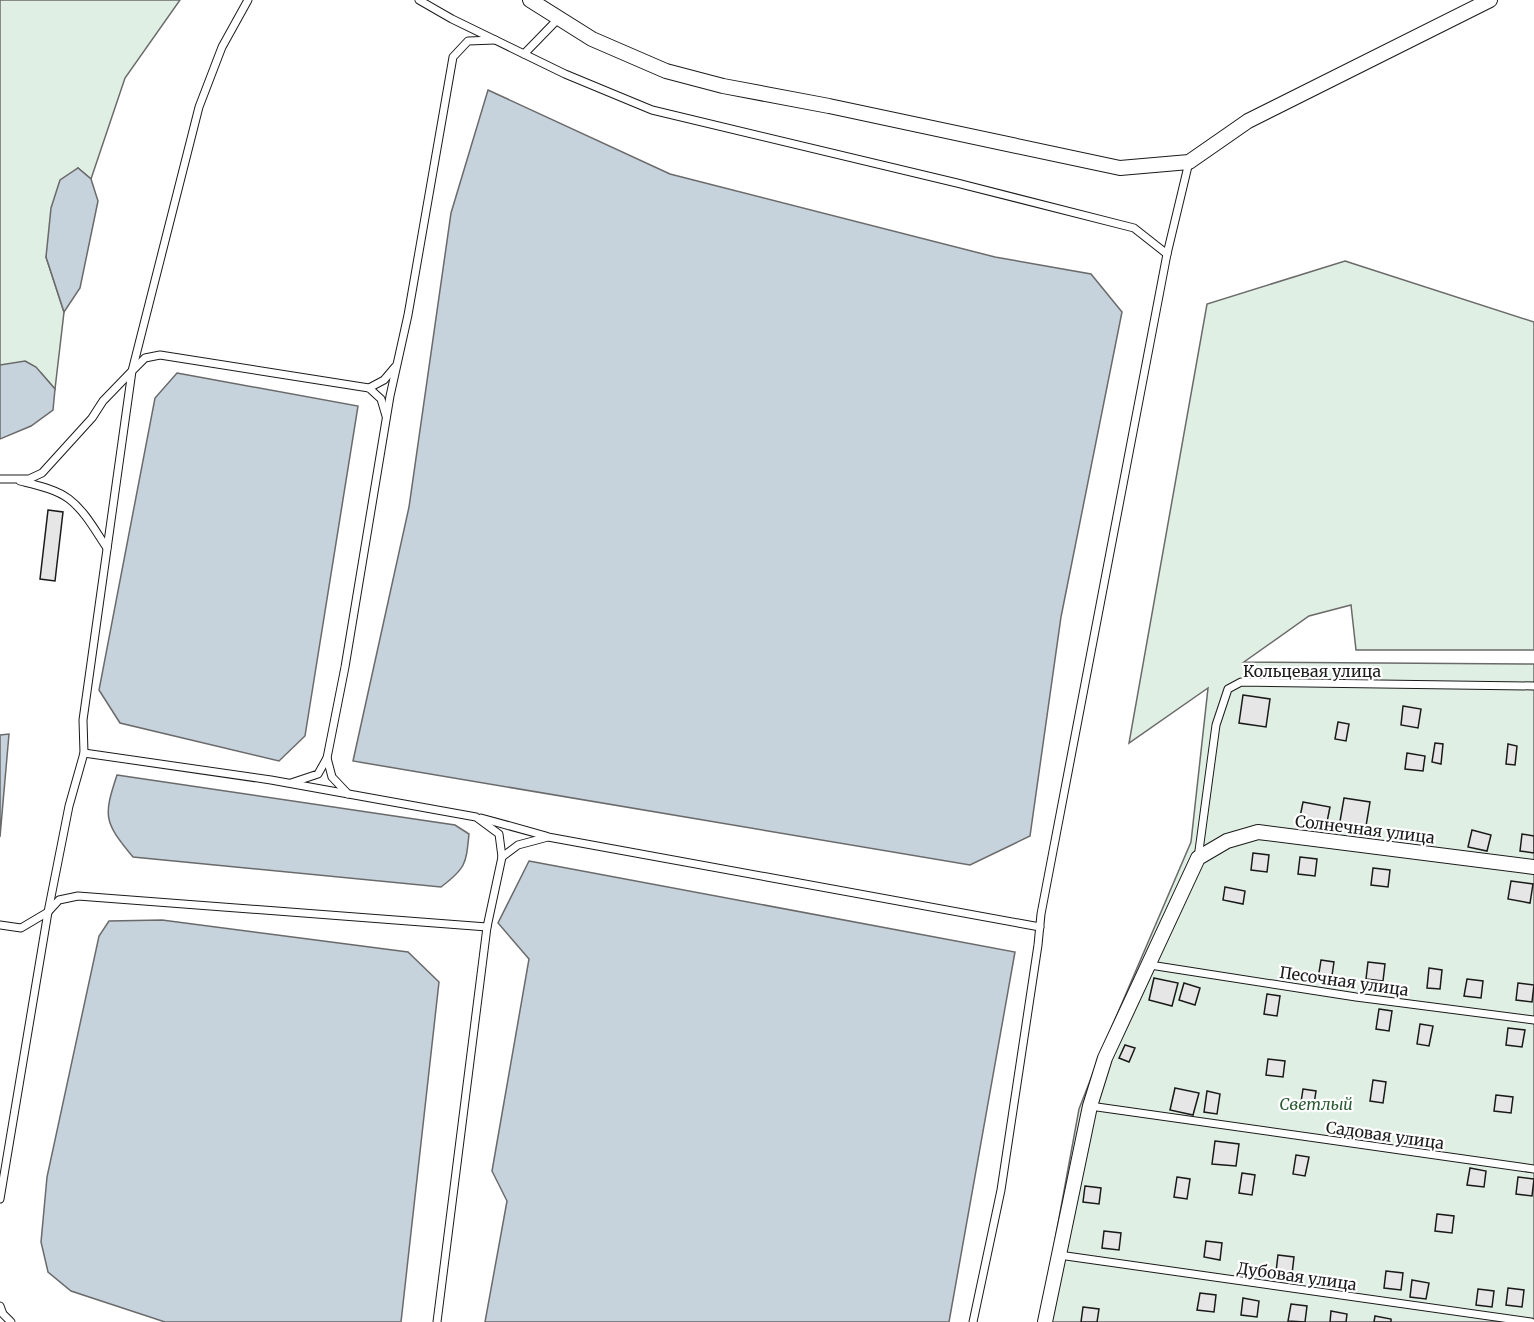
<svg xmlns="http://www.w3.org/2000/svg" width="1534" height="1322" viewBox="0 0 1534 1322" font-family="Merriweather,serif">
	<rect width="100%" height="100%" fill="#fff"/>
	<!-- green -->
	<g fill="#e0efe3" stroke="#6a6a6a" stroke-width="1.5">
		<polygon points="0,0 180,0 125,78 91,179 78,168 46,257 64,312 55,389 41,373 0,365"/>
		<polygon points="1345,261 1534,322 1534,650 1356,650 1351,605 1309,616 1244,662 1534,664 1534,1322 1040,1322 1079,1109 1104,1045 1191,842 1208,688 1129,743 1207,304"/>
	</g>
	<!-- water -->
	<g fill="#c6d2dc" stroke="#6a6a6a" stroke-width="1.5">
		<polygon points="488,90 670,174 995,257 1091,274 1122,312 1061,617 1030,836 970,865 353,761 409,507 451,213"/>
		<polygon points="78,168 91,179 98,201 80,288 64,312 46,257 51,208 60,180"/>
		<polygon points="25,361 36,367 55,389 53,410 31,426 0,439 0,365"/>
		<polygon points="177,373 358,406 305,736 279,761 120,723 99,690 155,398"/>
		<polygon points="9,734 0,837 0,735"/>
		<path d="M 117,775 L 455,825 L 469,834 C 466,864 466,868 441,887 L 133,857 C 104,822 103,817 117,775 Z"/>
		<polygon points="529,861 1015,952 949,1322 485,1322 507,1201 492,1171 529,959 498,923"/>
		<polygon points="162,920 408,952 439,982 401,1322 165,1322 71,1291 48,1272 41,1242 47,1177 99,936 109,921"/>
	</g>
	<!-- building -->
	<g fill="#e6e6e6" stroke="#1a1a1a" stroke-width="1.5">
		<polygon points="48,510 63,512 55,581 40,579"/>
		<polygon points="1243,695 1270,699 1266,727 1239,723"/>
		<polygon points="1403,706 1421,709 1418,728 1401,725"/>
		<polygon points="1338,722 1349,724 1346,741 1335,739"/>
		<polygon points="1435,743 1443,744 1441,764 1432,762"/>
		<polygon points="1508,744 1517,746 1515,765 1506,764"/>
		<polygon points="1407,753 1425,756 1423,771 1405,769"/>
		<polygon points="1344,798 1370,802 1365,832 1339,827"/>
		<polygon points="1303,802 1330,807 1327,822 1300,817"/>
		<polygon points="1472,830 1491,835 1487,851 1468,847"/>
		<polygon points="1522,834 1534,836 1534,853 1520,851"/>
		<polygon points="1253,853 1269,855 1267,872 1251,870"/>
		<polygon points="1300,857 1317,859 1315,876 1298,874"/>
		<polygon points="1373,868 1390,870 1388,887 1371,885"/>
		<polygon points="1511,881 1533,884 1530,903 1508,899"/>
		<polygon points="1225,887 1245,891 1243,904 1223,900"/>
		<polygon points="1321,960 1334,962 1331,982 1318,979"/>
		<polygon points="1368,962 1385,964 1383,981 1366,979"/>
		<polygon points="1429,968 1442,970 1440,989 1427,988"/>
		<polygon points="1154,978 1178,983 1172,1006 1149,1000"/>
		<polygon points="1467,979 1483,981 1481,998 1464,996"/>
		<polygon points="1184,983 1200,988 1195,1005 1179,1000"/>
		<polygon points="1518,983 1534,985 1532,1002 1516,1000"/>
		<polygon points="1267,994 1280,996 1277,1016 1264,1014"/>
		<polygon points="1379,1009 1392,1011 1389,1031 1376,1029"/>
		<polygon points="1420,1024 1433,1026 1429,1046 1417,1044"/>
		<polygon points="1508,1028 1525,1030 1522,1047 1506,1045"/>
		<polygon points="1125,1045 1135,1048 1129,1062 1119,1058"/>
		<polygon points="1268,1059 1285,1061 1283,1077 1266,1075"/>
		<polygon points="1373,1080 1386,1082 1383,1103 1370,1101"/>
		<polygon points="1175,1088 1199,1093 1193,1115 1170,1110"/>
		<polygon points="1303,1089 1316,1091 1313,1111 1300,1109"/>
		<polygon points="1207,1091 1220,1094 1217,1114 1204,1112"/>
		<polygon points="1496,1095 1513,1097 1511,1113 1494,1111"/>
		<polygon points="1215,1141 1239,1144 1236,1166 1212,1164"/>
		<polygon points="1296,1155 1309,1157 1305,1176 1293,1174"/>
		<polygon points="1470,1168 1486,1171 1484,1187 1467,1185"/>
		<polygon points="1242,1173 1255,1175 1252,1195 1239,1193"/>
		<polygon points="1177,1177 1190,1179 1187,1199 1174,1197"/>
		<polygon points="1518,1177 1534,1179 1532,1196 1516,1194"/>
		<polygon points="1085,1186 1101,1188 1099,1204 1083,1202"/>
		<polygon points="1437,1214 1454,1216 1452,1233 1435,1231"/>
		<polygon points="1104,1231 1121,1233 1119,1250 1102,1248"/>
		<polygon points="1206,1241 1222,1243 1220,1260 1204,1257"/>
		<polygon points="1278,1255 1294,1257 1292,1274 1276,1272"/>
		<polygon points="1386,1271 1403,1273 1401,1290 1384,1288"/>
		<polygon points="1412,1280 1429,1283 1426,1299 1410,1297"/>
		<polygon points="1508,1288 1524,1290 1522,1307 1506,1305"/>
		<polygon points="1478,1289 1494,1291 1492,1307 1476,1305"/>
		<polygon points="1200,1293 1216,1295 1214,1312 1197,1310"/>
		<polygon points="1243,1298 1259,1301 1257,1317 1241,1315"/>
		<polygon points="1291,1304 1307,1306 1305,1322 1288,1321"/>
		<polygon points="1083,1307 1099,1309 1097,1322 1081,1322"/>
		<polygon points="1331,1311 1347,1314 1346,1322 1330,1322"/>
		<polygon points="1375,1316 1391,1319 1391,1322 1374,1322"/>
	</g>
	<g fill="none" stroke-linecap="round" stroke-linejoin="round">
		<defs>
			<g id="lane">
				<polyline points="419,0 452,19 565,74 652,110 957,183 1134,228 1167,254"/>
				<polyline points="524,54 559,18"/>
				<polyline points="369,388 384,380 395,367"/>
				<polyline points="0,479 29,479 42,473 92,418 103,401 132,371 199,107 222,47 248,0"/>
				<path d="M 20,481 C 36,485 56,489 69,499 C 85,511 96,532 107,548"/>
				<polyline points="84,753 271,780 476,817 499,834 502,857 487,927 437,1322"/>
				<polyline points="327,758 332,777 348,794"/>
				<polyline points="291,783 318,774 327,758 345,667 390,396 408,315 453,57 468,41 495,40"/>
				<polyline points="481,818 546,836"/>
				<polyline points="502,857 518,845 548,837 1040,927"/>
				<polyline points="1198,858 1216,725 1228,689 1241,682 1534,686"/>
				<polyline points="0,925 21,928 48,912 59,900 78,896 487,927"/>
				<polyline points="1150,965 1356,997 1534,1020"/>
				<polyline points="1090,1106 1534,1169"/>
				<polyline points="0,1199 48,912 69,806 84,753 83,720 132,371 145,358 160,355 369,388 381,399 386,416"/>
				<polyline points="1059,1255 1531,1322"/>
				<polyline points="0,1306 3,1314 11,1322"/>
				<polyline points="973,1322 1001,1190 1038,945 1041,914 1167,254 1189,162"/>
			</g>
			<g id="street">
				<polyline points="530,0 592,39 666,71 723,86 829,106 1120,168 1189,162 1248,121 1490,0"/>
				<polyline points="1045,1322 1090,1106 1105,1058 1198,858 1227,841 1258,832 1534,867"/>
			</g>
		</defs>
		<!-- lane casing -->
		<use href="#lane" stroke="#1a1a1a" stroke-width="9"/>
		<!-- street casing -->
		<use href="#street" stroke="#1a1a1a" stroke-width="16"/>
		<!-- lane -->
		<use href="#lane" stroke="#fff" stroke-width="7"/>
		<!-- street -->
		<use href="#street" stroke="#fff" stroke-width="14"/>
	</g>
	<g text-anchor="middle" stroke-width="4.5" stroke-linejoin="round" paint-order="stroke">
		<!-- street labels -->
		<g font-size="16" fill="#1a1a1a" stroke="#fff">
			<text x="1312" y="677">Кольцевая улица</text>
			<text transform="translate(1365 829) rotate(7)" y="6">Солнечная улица</text>
			<text transform="translate(1344 981) rotate(8)" y="6">Песочная улица</text>
			<text transform="translate(1385 1135) rotate(8)" y="6">Садовая улица</text>
			<text transform="translate(1297 1276) rotate(8)" y="6">Дубовая улица</text>
		</g>
		<!-- park labels -->
		<g font-size="16" font-style="italic" fill="#2b5a34" stroke="#fff">
			<text x="1316" y="1110">Светлый</text>
		</g>
	</g>
</svg>
